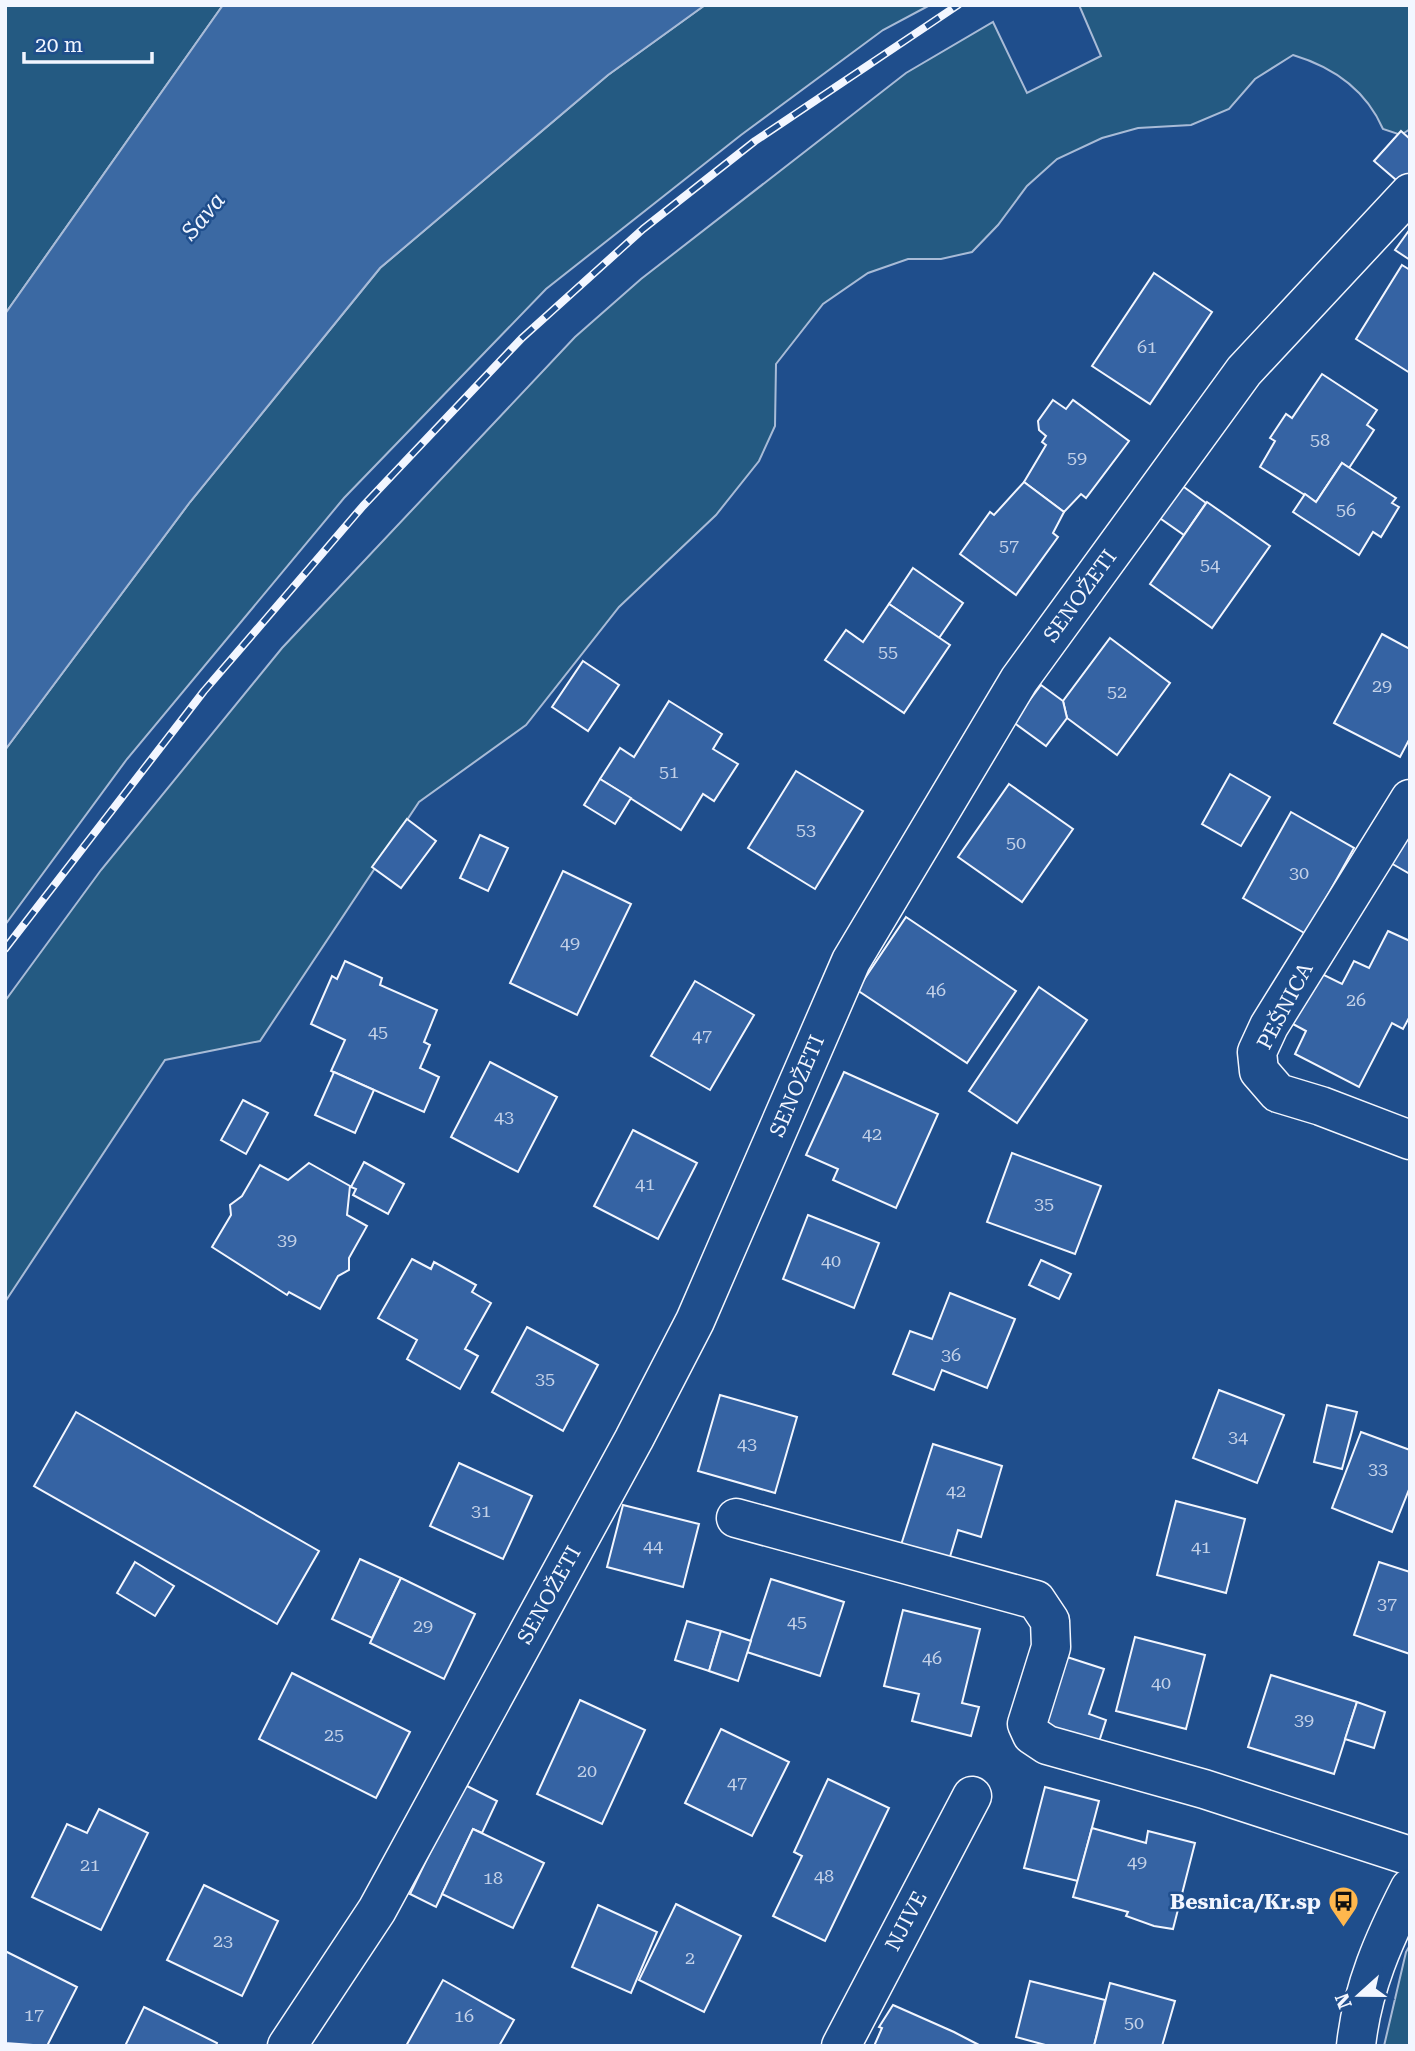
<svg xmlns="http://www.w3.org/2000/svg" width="1415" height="2051" viewBox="0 0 1415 2051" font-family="'Roboto Serif',serif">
	<rect width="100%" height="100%" fill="#1f4e8c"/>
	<!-- green -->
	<g fill="#245a82" stroke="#a8bbd7" stroke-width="2">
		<polygon points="5,5 223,5 5,314"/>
		<polygon points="705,5 930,5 883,30 741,135 546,289 344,498 127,759 5,925 5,750 190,502 380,268 608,75"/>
		<path d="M 1079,5 L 1410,5 L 1410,129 L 1401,135 L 1383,129 C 1366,90 1333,67 1293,55 L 1255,79 L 1229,109 L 1191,125 L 1138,128 L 1102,138 L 1057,159 L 1027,186 L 998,225 L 972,252 L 941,259 L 908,259 L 868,273 L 823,304 L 776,364 L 775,426 L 759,461 L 716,515 L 619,607 L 526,725 L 419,802 L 260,1041 L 165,1060 L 5,1302 L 5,1001 L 101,870 L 282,648 L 575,337 L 641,279 L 906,73 L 993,22 L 1027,93 L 1101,56 Z"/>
		<polygon points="1410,1945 1410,2046 1384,2046 1406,1952"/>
	</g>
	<!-- water -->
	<polygon fill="#3b69a3" stroke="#a8bbd7" stroke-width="2" points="223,5 705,5 608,75 380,268 190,502 5,750 5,314"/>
	<!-- building -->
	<g fill="#3563a3" stroke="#f2f6ff" stroke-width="2">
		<polygon points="1401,131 1410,139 1410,176 1402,185 1374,161"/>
		<polygon points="1410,229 1410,260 1395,250"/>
		<polygon points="1402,265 1410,270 1410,373 1356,339"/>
		<polygon points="1154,273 1212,312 1150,404 1092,366"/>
		<polygon points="1322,374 1377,410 1367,425 1374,430 1349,468 1342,463 1316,502 1260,467 1275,441 1270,438 1286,414 1292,418"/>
		<polygon points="1053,400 1066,409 1073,400 1129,441 1086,498 1081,494 1064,512 1024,482 1046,445 1042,442 1046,436 1039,430 1038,421"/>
		<polygon points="1342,463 1396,498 1392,503 1399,507 1381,537 1373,532 1359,555 1293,512 1305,494 1316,502"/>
		<polygon points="1024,482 1064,512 1053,533 1058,537 1016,595 960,554 990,512 994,515"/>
		<polygon points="1177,482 1206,503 1184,535 1154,514"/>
		<polygon points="1207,502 1270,546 1212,628 1150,584"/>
		<polygon points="913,568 963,603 939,638 889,604"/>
		<polygon points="889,604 950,645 904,713 825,660 846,630 863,642"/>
		<polygon points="1382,634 1410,649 1410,738 1400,757 1334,723"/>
		<polygon points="1110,638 1170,683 1117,755 1067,718 1063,701"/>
		<polygon points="583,661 619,685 588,731 552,707"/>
		<polygon points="1041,685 1063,701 1067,718 1046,746 1013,722"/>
		<polygon points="669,701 722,734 713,749 738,764 714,801 703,794 681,830 600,779 620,748 634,757"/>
		<polygon points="796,771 863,811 815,889 748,848"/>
		<polygon points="1230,774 1270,797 1241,846 1202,824"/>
		<polygon points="600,779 631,798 615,824 584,805"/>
		<polygon points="1009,784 1073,829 1022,902 958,857"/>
		<polygon points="1291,812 1354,848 1306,934 1243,898"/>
		<polygon points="407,819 436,841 401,888 372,867"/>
		<polygon points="1410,827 1410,874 1389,862"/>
		<polygon points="480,835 508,848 488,891 460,878"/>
		<polygon points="563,871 631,904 577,1015 510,983"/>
		<polygon points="906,917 1016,991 967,1063 857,990"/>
		<polygon points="1388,931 1410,941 1410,1016 1403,1029 1392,1023 1359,1087 1295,1054 1306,1031 1291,1023 1318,972 1342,984 1354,961 1369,968"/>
		<polygon points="345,961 382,978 380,985 437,1010 424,1042 430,1045 420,1068 439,1077 424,1112 331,1071 345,1040 311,1024 332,976 337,979"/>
		<polygon points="695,981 754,1015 710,1090 651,1056"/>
		<polygon points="1039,987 1087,1020 1017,1123 969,1091"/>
		<polygon points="490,1062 557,1097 518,1172 451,1137"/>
		<polygon points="334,1072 374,1090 355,1133 315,1115"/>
		<polygon points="844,1072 938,1114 896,1208 833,1180 838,1169 806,1155"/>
		<polygon points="243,1100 268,1113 246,1154 221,1140"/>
		<polygon points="633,1130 697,1163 658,1239 594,1206"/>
		<polygon points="1012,1153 1101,1186 1075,1254 987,1222"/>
		<polygon points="364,1162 404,1184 388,1214 353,1195 356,1189 351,1187"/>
		<polygon points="309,1163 350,1186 347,1215 367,1226 349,1258 349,1270 338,1276 320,1309 289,1292 287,1295 212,1247 231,1215 230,1205 242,1196 260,1165 288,1180"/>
		<polygon points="808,1215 879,1243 854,1308 783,1279"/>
		<polygon points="412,1259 431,1269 434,1262 476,1285 472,1292 491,1303 465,1349 478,1356 460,1389 407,1359 417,1340 378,1318"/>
		<polygon points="1041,1260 1071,1274 1059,1299 1029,1285"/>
		<polygon points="950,1293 1015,1319 987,1388 942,1370 934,1390 893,1374 910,1331 932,1339"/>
		<polygon points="527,1327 598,1365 563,1431 492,1392"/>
		<polygon points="1219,1390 1284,1415 1257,1483 1193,1458"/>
		<polygon points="720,1395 797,1417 775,1493 698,1471"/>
		<polygon points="1327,1405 1357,1412 1342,1469 1314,1462"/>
		<polygon points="76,1412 319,1551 277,1624 34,1486"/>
		<polygon points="1361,1432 1410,1450 1410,1487 1392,1532 1332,1508"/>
		<polygon points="933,1444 1002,1466 981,1537 958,1530 949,1560 901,1545"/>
		<polygon points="459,1463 532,1496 503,1559 430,1526"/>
		<polygon points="1176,1501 1245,1519 1226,1593 1157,1575"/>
		<polygon points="623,1505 699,1524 683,1587 607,1567"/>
		<polygon points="360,1559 401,1578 372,1638 332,1619"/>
		<polygon points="135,1562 174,1586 155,1616 117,1593"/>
		<polygon points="1379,1562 1410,1572 1410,1654 1354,1635"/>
		<polygon points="401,1578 475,1614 444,1679 370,1643"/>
		<polygon points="771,1579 844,1602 820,1676 747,1652"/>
		<polygon points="903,1610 980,1629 962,1703 979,1707 971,1736 912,1721 919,1694 884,1686"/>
		<polygon points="687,1621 721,1631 709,1671 675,1660"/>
		<polygon points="721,1631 751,1641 738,1681 709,1671"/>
		<polygon points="1135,1637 1205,1655 1186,1729 1116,1711"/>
		<polygon points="1067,1657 1104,1669 1089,1714 1106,1720 1097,1748 1054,1734 1046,1719"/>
		<polygon points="292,1673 410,1732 376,1798 259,1739"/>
		<polygon points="1271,1675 1357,1702 1334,1774 1248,1747"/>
		<polygon points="580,1700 645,1730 602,1824 537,1794"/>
		<polygon points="1357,1702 1385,1712 1374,1748 1345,1739"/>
		<polygon points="721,1729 789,1762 752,1836 685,1803"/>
		<polygon points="828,1779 889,1808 825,1941 773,1916 802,1856 794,1852"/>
		<polygon points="463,1784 497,1801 482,1833 473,1829 436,1907 410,1894"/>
		<polygon points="1045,1787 1099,1801 1078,1881 1024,1868"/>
		<polygon points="99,1809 148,1833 101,1930 32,1897 67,1824 87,1833"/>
		<polygon points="1092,1828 1146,1843 1148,1831 1195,1843 1173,1929 1154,1926 1126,1916 1128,1912 1073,1897"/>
		<polygon points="473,1829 544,1863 513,1928 442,1894"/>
		<polygon points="204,1885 278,1921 242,1996 167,1960"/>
		<polygon points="676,1904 741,1936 704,2012 639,1980"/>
		<polygon points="598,1905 657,1932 631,1993 572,1967"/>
		<polygon points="5,1951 77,1987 47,2046 5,2043"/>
		<polygon points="443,1980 514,2020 499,2046 406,2046"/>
		<polygon points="1030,1981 1105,2000 1094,2046 1049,2046 1016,2037"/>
		<polygon points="1110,1983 1175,2001 1162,2046 1094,2046"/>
		<polygon points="893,2005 954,2032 981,2046 874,2046 882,2028 879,2027"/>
		<polygon points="144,2007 217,2043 216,2046 125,2046"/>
	</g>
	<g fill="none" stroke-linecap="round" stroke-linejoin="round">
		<defs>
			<g id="minor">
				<polyline points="1410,799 1269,1026 1257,1052 1259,1071 1278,1093 1321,1106 1410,1140"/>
				<polyline points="736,1518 1036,1600 1050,1621 1051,1647 1027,1724 1032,1735 1047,1745 1204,1789 1410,1856"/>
				<polyline points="287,2046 377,1910 634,1439 695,1321 851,961 1019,680 1244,371 1410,193"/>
				<polyline points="841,2046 972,1796"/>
			</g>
			<path id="tertiary" d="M 1356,2046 C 1362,1988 1384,1939 1410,1888"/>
		</defs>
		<!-- minor casing -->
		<use href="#minor" stroke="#f2f6ff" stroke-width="41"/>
		<!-- tertiary casing -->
		<use href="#tertiary" stroke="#f2f6ff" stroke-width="41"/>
		<!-- minor -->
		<use href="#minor" stroke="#1f4e8c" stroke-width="38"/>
		<!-- tertiary -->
		<use href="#tertiary" stroke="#1f4e8c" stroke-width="38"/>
		<defs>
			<polyline id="rail" points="5,949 204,691 363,506 522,338 643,229 755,141 958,5"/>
		</defs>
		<!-- rail casing -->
		<use href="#rail" stroke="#f2f6ff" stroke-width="8"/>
		<!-- rail -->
		<use href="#rail" stroke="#1f4e8c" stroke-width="5" stroke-dasharray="16" stroke-linecap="butt"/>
	</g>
	<!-- icons -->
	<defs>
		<symbol id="bus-pin" viewBox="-11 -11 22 30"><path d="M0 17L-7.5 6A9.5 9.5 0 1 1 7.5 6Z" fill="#ffb74d" stroke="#1f4e8c"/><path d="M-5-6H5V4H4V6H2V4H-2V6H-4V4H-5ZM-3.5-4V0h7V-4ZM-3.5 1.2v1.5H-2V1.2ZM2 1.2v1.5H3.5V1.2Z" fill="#111"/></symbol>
	</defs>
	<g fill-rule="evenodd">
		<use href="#bus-pin" x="1326" y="1884" width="35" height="47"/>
	</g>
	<g text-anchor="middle" stroke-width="5" stroke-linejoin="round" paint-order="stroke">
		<!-- number labels -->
		<g font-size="18" fill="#c3d1e8">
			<text x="1147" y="353">61</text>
			<text x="1320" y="446">58</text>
			<text x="1077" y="464">59</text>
			<text x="1346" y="516">56</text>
			<text x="1009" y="552">57</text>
			<text x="1210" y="571">54</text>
			<text x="888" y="658">55</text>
			<text x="1382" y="692">29</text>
			<text x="1117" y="698">52</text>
			<text x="669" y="778">51</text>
			<text x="806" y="836">53</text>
			<text x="1016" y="849">50</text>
			<text x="1299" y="879">30</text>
			<text x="570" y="949">49</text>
			<text x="936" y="996">46</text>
			<text x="1356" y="1006">26</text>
			<text x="378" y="1038">45</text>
			<text x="702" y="1042">47</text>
			<text x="504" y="1123">43</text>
			<text x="872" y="1140">42</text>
			<text x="645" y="1190">41</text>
			<text x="1044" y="1210">35</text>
			<text x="287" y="1246">39</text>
			<text x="831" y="1267">40</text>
			<text x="951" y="1361">36</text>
			<text x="545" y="1385">35</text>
			<text x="1238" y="1443">34</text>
			<text x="747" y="1450">43</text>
			<text x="1378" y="1475">33</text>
			<text x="956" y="1497">42</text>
			<text x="481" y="1517">31</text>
			<text x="653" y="1552">44</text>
			<text x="1201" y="1553">41</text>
			<text x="1387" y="1610">37</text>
			<text x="797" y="1628">45</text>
			<text x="423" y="1632">29</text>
			<text x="932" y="1664">46</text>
			<text x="1161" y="1689">40</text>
			<text x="1304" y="1726">39</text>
			<text x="334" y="1741">25</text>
			<text x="587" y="1777">20</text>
			<text x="737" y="1789">47</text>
			<text x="1137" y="1868">49</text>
			<text x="90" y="1871">21</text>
			<text x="824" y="1882">48</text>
			<text x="493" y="1884">18</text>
			<text x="223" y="1947">23</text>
			<text x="690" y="1964">2</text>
			<text x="34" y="2021">17</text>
			<text x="464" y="2022">16</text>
			<text x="1134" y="2029">50</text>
		</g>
		<!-- street labels -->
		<g font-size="21" fill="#f2f6ff" stroke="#1f4e8c">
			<text transform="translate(1080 596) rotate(-54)" y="7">SENOŽETI</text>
			<text transform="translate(1285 1006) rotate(-62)" y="7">PEŠNICA</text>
			<text transform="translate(797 1086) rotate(-67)" y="7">SENOŽETI</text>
			<text transform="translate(549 1595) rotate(-61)" y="7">SENOŽETI</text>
			<text transform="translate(906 1921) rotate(-62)" y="7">NJIVE</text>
		</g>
		<!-- poi labels -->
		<g font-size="21" font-weight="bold" fill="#f2f6ff" stroke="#1f4e8c" text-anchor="end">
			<text x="1321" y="1909">Besnica/Kr.sp</text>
		</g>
		<!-- water labels -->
		<g font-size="23" font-style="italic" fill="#f2f6ff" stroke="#1f4e8c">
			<text transform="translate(203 216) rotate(-50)" y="8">Sava</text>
		</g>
	</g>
	<!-- border -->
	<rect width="1415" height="2051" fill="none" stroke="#f2f6ff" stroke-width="14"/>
	<!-- north arrow -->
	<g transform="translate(1359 1995) rotate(249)" stroke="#1f4e8c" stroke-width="5" paint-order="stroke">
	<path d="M0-5L12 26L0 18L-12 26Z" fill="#f2f6ff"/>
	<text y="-10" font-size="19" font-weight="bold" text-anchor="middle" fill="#f2f6ff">N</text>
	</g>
	<!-- scale -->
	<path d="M24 52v10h128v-10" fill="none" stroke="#f2f6ff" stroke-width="3.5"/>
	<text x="35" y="52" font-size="21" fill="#f2f6ff" stroke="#1f4e8c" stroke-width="5" paint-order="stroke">20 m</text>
</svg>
